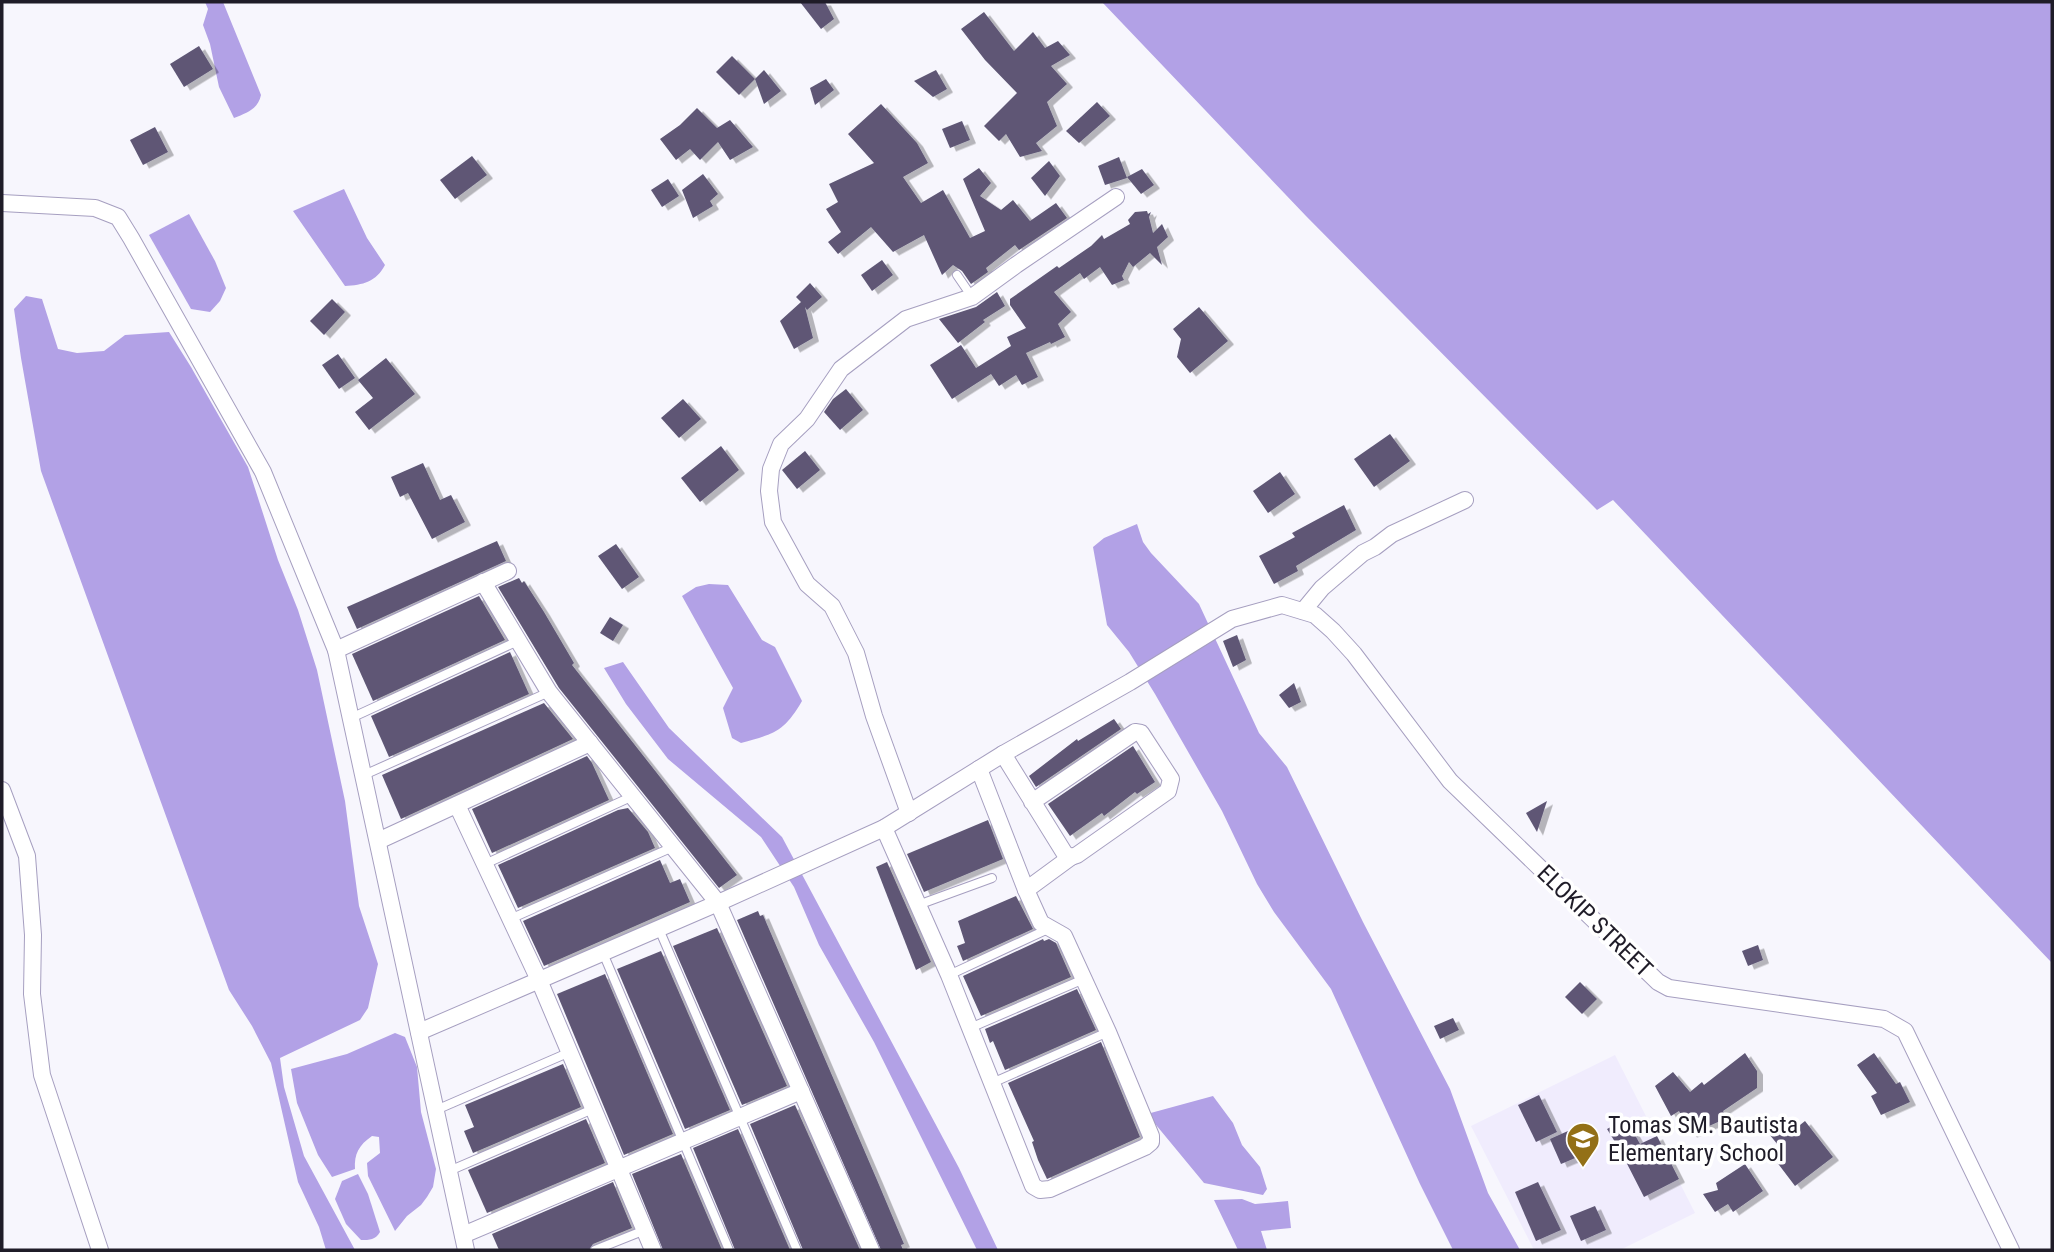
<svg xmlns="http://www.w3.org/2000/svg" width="2054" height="1252" viewBox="0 0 2054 1252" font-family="'Roboto Condensed',sans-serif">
	<defs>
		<filter id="shadow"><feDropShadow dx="6" dy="3.5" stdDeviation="0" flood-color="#0004"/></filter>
	</defs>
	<rect width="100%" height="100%" fill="#f7f6fd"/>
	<!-- built -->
	<polygon fill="#f0ecfd" points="1615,1055 1695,1213 1620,1250 1534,1250 1471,1126"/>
	<!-- water -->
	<g fill="#b2a1e6">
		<path d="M 205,2 L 223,2 L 261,95 C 258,109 247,113 234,118 L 219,87 L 210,44 L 203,25 L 208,9 Z"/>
		<polygon points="1102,2 2052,2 2052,963 1613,500 1597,510 1306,216"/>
		<path d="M 344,189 L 367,238 L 385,265 C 376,282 363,285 345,286 L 293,211 Z"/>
		<polygon points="189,214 215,261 226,288 220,301 210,312 191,309 149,235"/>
		<polygon points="26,296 42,299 58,349 77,353 104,351 125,335 169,332 191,367 248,467 278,560 298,610 317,670 345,801 359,906 378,964 368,1008 360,1020 280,1058 284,1087 304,1156 355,1250 326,1250 319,1227 298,1182 271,1063 252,1026 229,990 41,471 21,358 14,309"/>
		<polygon points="1137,524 1143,542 1151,553 1199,604 1259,733 1287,767 1363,922 1450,1089 1488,1193 1520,1250 1453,1250 1420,1184 1331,989 1274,912 1257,884 1222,811 1155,694 1129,652 1107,625 1093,547 1104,538"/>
		<path d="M 709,584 L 728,585 L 762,640 L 775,647 L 802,701 C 784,732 774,734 741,743 L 732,738 L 723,708 L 733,688 L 682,596 L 696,587 Z"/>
		<polygon points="623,662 669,728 782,837 959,1168 998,1250 977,1250 874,1042 819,945 794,887 761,837 668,759 626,704 604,668"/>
		<path d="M 395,1033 L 405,1037 L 417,1067 L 421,1112 L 436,1169 L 433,1187 L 427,1197 L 421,1205 L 407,1216 L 395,1231 L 368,1176 L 367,1163 L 380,1153 L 379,1137 L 372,1136 C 359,1145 354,1154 355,1169 L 332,1177 L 318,1155 L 297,1103 L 291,1069 L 347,1054 Z"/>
		<polygon points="1213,1096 1233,1123 1242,1145 1260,1167 1267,1189 1263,1195 1204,1183 1147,1114"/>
		<path d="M 358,1174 L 368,1194 L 380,1232 C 375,1240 370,1240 361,1240 L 346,1224 L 335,1199 L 342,1181 Z"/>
		<polygon points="1242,1199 1255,1204 1288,1201 1291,1228 1261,1231 1267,1250 1238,1250 1214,1200"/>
	</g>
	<!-- building -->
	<g fill="#5e5775" filter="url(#shadow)">
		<polygon points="800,2 825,2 834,19 821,29"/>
		<polygon points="984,12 1014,51 1033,32 1045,48 1058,41 1070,55 1051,66 1067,84 1047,102 1057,126 1036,143 1042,151 1020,157 1006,134 999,141 984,126 1017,93 985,60 961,29"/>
		<polygon points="199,46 213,69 184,87 170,64"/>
		<polygon points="732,56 755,79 739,95 716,72"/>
		<polygon points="764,70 781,91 764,104 755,79"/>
		<polygon points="936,70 947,89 933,97 914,81"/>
		<polygon points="826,79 834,90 815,105 810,88"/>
		<polygon points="1097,102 1110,116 1079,143 1066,131"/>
		<polygon points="881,104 917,143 928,163 903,177 921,203 943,190 970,238 985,231 963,179 979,168 991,183 980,196 1001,210 1013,200 1030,221 1056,203 1067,218 1019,250 1015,245 986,268 988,272 971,284 962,271 953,265 942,275 924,235 893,252 871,227 838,254 828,242 841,232 826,209 838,202 829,184 874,163 848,134"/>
		<polygon points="697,108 717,128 730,120 753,147 730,160 718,142 700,160 690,149 676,160 660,139 680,125"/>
		<polygon points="962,121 970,140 950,148 942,129"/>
		<polygon points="155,127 168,152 143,165 130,140"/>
		<polygon points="472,156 487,175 455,199 440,180"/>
		<polygon points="1119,157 1127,178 1105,185 1098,166"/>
		<polygon points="1049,161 1060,176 1045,196 1031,178"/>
		<polygon points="1142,169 1154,185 1141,194 1127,177"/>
		<polygon points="703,174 718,194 710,201 713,206 693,218 682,190"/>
		<polygon points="668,179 679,196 662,207 651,190"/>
		<polygon points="1147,211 1148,214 1151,212 1149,217 1153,233 1162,224 1168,237 1157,247 1162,265 1150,253 1133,267 1129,262 1122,276 1124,280 1112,285 1100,267 1084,279 1080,273 1054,292 1071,312 1058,324 1065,337 1051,344 1050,342 1026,353 1038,377 1022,385 1016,375 999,386 991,374 952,399 930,365 961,345 976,368 1011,346 1007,337 1026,328 1010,305 1010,299 1057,266 1059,268 1091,246 1102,235 1104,239 1130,224 1128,220 1135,212"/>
		<polygon points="882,260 893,275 872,291 861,275"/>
		<polygon points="810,283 822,297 807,310 805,307 813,338 794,349 780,321 801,302 796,297"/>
		<polygon points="997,292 1005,306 983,320 985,322 958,343 939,319 976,307"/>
		<polygon points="332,299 345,312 324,335 310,321"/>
		<polygon points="1199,307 1228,341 1190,373 1177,357 1181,339 1173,329"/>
		<polygon points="338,354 355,378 339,389 322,365"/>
		<polygon points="386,358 415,394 369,430 355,412 373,398 358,380"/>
		<polygon points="846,389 863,410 840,430 824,412 833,399"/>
		<polygon points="683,399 701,419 679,438 661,418"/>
		<polygon points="1390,434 1410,461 1374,487 1354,459"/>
		<polygon points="721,446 739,470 700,502 681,478"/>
		<polygon points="805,451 820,470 797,489 782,470"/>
		<polygon points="423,463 440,500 451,495 465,522 432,539 408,493 400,497 391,477"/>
		<polygon points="1280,472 1295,494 1268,513 1253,491"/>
		<polygon points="1344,505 1356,530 1296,566 1298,571 1274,584 1259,556 1295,537 1292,533"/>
		<polygon points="497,541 506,561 357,629 347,607"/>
		<polygon points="616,544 639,577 622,589 598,556"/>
		<polygon points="519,578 522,583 524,581 544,612 574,663 572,665 737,875 719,888 559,688 498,587"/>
		<polygon points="479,596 505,640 373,701 352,654"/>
		<polygon points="610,617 623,625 613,641 600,633"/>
		<polygon points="1237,635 1246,660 1233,667 1223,641"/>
		<polygon points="510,652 529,694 389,757 371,716"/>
		<polygon points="1294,683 1301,702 1289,708 1279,695"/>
		<polygon points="544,703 573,739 401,819 382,775"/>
		<polygon points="1114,719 1121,729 1036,787 1029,776 1077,739 1078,741"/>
		<polygon points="1133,746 1155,782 1137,794 1135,792 1104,816 1102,813 1070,836 1048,804"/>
		<polygon points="587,756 592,763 609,800 492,853 472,809"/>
		<polygon points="1547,801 1537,832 1526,813"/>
		<polygon points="628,808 648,832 655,848 518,908 498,865 618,810"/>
		<polygon points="988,820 1003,859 924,892 907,854"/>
		<polygon points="660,860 670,883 680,879 690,902 544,966 523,921"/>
		<polygon points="887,862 931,962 916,970 876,867"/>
		<polygon points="1016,896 1033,929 963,961 957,946 965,943 958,921"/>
		<polygon points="758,911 760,916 763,915 877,1180 904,1244 901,1245 903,1250 881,1250 737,920"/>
		<polygon points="717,928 787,1086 742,1105 673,946"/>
		<polygon points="1043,939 1044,941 1049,939 1056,943 1071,977 981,1016 963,976"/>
		<polygon points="1758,945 1763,960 1748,966 1742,951"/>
		<polygon points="661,951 730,1110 685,1129 617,969"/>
		<polygon points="605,974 673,1134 624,1155 557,994"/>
		<polygon points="1580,982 1597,999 1582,1014 1565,997"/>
		<polygon points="1077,989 1096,1030 1005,1070 993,1041 990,1043 985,1029"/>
		<polygon points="1453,1018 1459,1030 1440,1039 1434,1026"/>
		<polygon points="1101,1042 1140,1137 1047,1179 1038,1160 1032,1142 1034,1141 1008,1083"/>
		<polygon points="1745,1053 1757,1071 1757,1088 1723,1111 1727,1118 1691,1134 1679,1111 1671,1116 1655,1086 1673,1072 1690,1092 1702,1082 1704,1085"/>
		<polygon points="1874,1053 1896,1084 1900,1082 1910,1102 1881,1115 1871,1096 1877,1093 1857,1065"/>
		<polygon points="563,1064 581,1107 473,1153 464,1131 474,1127 465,1105"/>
		<polygon points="1539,1095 1557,1132 1536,1142 1518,1105"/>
		<polygon points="795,1105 860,1250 803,1250 750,1124"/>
		<polygon points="1784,1115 1795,1129 1805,1121 1833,1157 1795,1186 1773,1157 1782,1150 1765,1129"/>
		<polygon points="586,1119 605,1163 487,1213 468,1170"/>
		<polygon points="1626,1119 1640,1144 1657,1136 1679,1179 1644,1197 1620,1150 1607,1129"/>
		<polygon points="738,1129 790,1250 735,1250 693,1148"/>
		<polygon points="1568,1131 1580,1156 1561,1164 1550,1139"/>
		<polygon points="681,1154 722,1250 663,1250 632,1174"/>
		<polygon points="1745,1164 1763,1191 1733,1212 1728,1204 1715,1212 1703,1194 1718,1190 1716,1183"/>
		<polygon points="613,1182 632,1228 593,1244 589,1250 499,1250 492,1234"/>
		<polygon points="1538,1182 1561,1230 1536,1241 1515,1192"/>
		<polygon points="1595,1206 1606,1230 1581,1241 1570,1216"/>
	</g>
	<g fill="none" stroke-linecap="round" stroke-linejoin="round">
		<defs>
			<g id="lane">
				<polyline points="957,275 972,297"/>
				<polyline points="351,718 518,641"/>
				<polyline points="364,775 549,692"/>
				<polyline points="485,864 633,796"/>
				<polyline points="918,905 992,878"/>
				<polyline points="510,919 673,847"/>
				<polyline points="659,929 797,1250"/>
				<polyline points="603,953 729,1250"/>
				<polyline points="949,975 1048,929"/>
				<polyline points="970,1028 1084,979"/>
				<polyline points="992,1083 1108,1032"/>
				<polyline points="436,1110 570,1052"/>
				<polyline points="449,1171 593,1109"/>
				<polyline points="595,1250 645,1230"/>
			</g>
			<g id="street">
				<polyline points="2,203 95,208 118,217 131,238 263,472 336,650 466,1250"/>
				<polyline points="483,582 549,692 718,903 871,1250"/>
				<polyline points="1303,611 1322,588 1363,553 1375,547 1392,534 1465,500"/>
				<polyline points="336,650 508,571"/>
				<polyline points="1003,754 1065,854 1071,857 1077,855 1168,791 1171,779 1141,733 1135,732 1032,802"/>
				<polyline points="979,769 1026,890"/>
				<polyline points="2,790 27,856 33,935 32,994 42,1075 100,1250"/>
				<polyline points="457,805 539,980 653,1250"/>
				<polyline points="909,813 874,716 856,653 832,606 807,584 773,522 769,491 771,469 781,444 807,419 841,369 906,319 972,297 1016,265 1116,197"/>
				<polyline points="884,828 949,975 1033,1186 1040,1190 1050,1189 1145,1147 1151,1142 1151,1136 1108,1032 1064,936 1041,923 1026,890 1071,857"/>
				<polyline points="378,841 590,743"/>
				<polyline points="419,1032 718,903 884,828 1003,754 1130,682 1232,619 1282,605 1315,615 1333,631 1354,654 1450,781 1658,982 1669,988 1884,1019 1905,1031 2011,1250"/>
				<polyline points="463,1235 801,1091"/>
			</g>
		</defs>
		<!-- lane casing -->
		<use href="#lane" stroke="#a69fc0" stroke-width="10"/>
		<!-- street casing -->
		<use href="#street" stroke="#a69fc0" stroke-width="18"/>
		<!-- lane -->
		<use href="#lane" stroke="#fff" stroke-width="8"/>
		<!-- street -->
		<use href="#street" stroke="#fff" stroke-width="16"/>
	</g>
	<!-- icons -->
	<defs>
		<symbol id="school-pin" viewBox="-11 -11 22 30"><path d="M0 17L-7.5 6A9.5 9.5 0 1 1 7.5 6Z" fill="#937017" stroke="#fff"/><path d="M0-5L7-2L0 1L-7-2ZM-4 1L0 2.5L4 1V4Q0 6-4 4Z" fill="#fff"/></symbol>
	</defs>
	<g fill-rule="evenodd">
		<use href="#school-pin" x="1564" y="1120" width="38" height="52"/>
	</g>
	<g text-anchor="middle" stroke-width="7" stroke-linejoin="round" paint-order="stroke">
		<!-- street labels -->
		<g font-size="24" fill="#1f1c28" stroke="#fff">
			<text transform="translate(1595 921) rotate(44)" y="8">ELOKIP STREET</text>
		</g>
		<!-- poi labels -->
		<g font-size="24" fill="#1f1c28" stroke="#fff" text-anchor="start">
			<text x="1608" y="1133">Tomas SM. Bautista<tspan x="1608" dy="28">Elementary School</tspan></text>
		</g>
	</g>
	<!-- border -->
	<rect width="2054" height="1252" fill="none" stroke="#1f1c28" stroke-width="7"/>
</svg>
